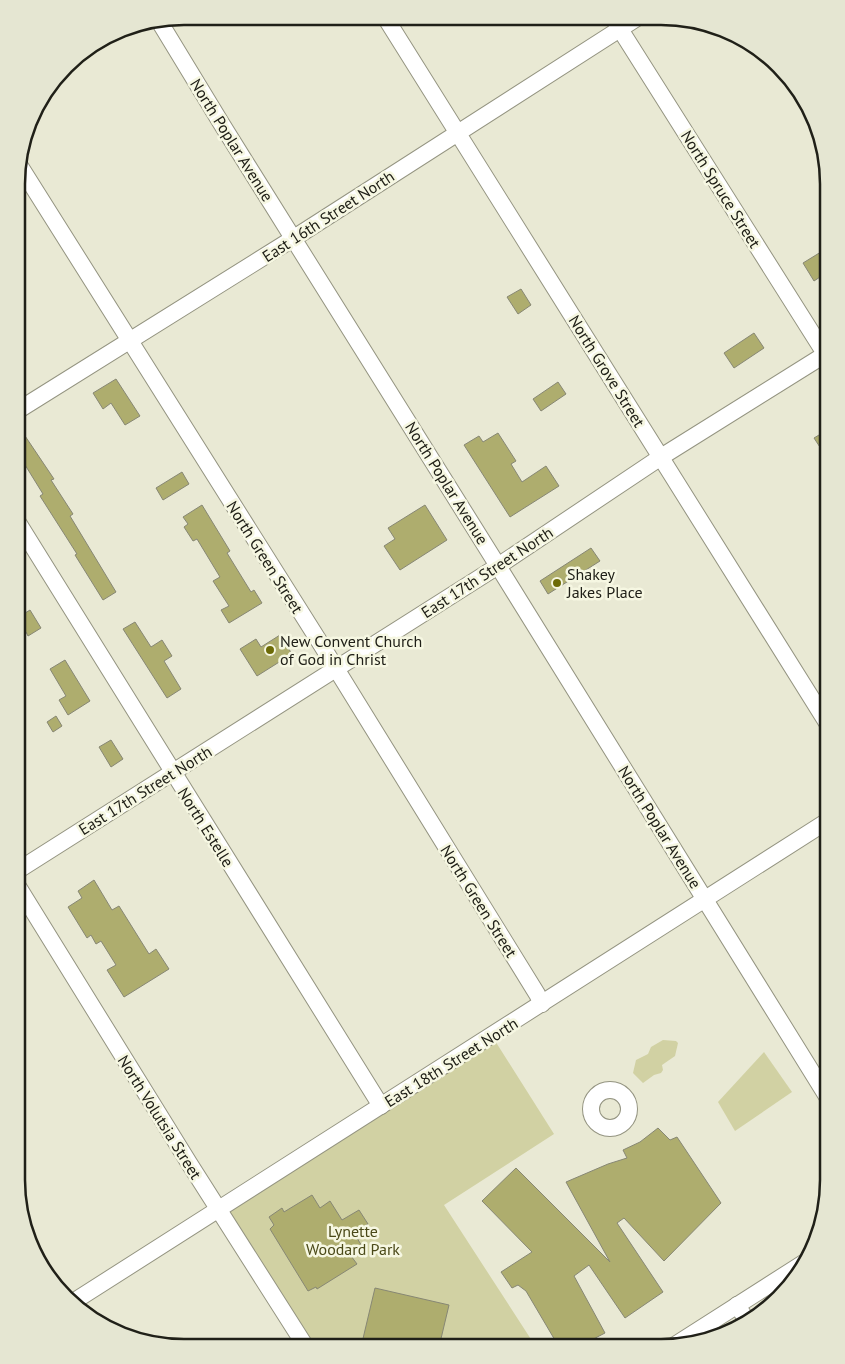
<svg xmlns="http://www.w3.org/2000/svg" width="845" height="1364" viewBox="0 0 845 1364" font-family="'PT Sans',sans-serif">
	<rect width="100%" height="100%" fill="#e9e9d4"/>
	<!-- green -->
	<g fill="#d1d1a3">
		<polygon points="492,1036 554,1134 444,1205 536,1347 306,1347 218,1209"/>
		<polygon points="663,1040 676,1041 678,1043 675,1056 662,1065 663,1070 661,1073 654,1075 643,1083 633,1073 636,1060 648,1054 651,1047"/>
		<polygon points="764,1052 792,1092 735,1131 718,1102"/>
	</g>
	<!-- building -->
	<g fill="#aead6e" stroke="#878774">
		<polygon points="829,247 829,271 814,281 803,263"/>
		<polygon points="521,289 531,305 518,314 507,297"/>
		<polygon points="754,333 764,348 734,368 724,353"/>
		<polygon points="116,379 140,416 125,425 111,403 103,409 93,393"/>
		<polygon points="558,382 566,394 541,411 533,399"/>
		<polygon points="17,424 54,479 51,480 73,514 70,516 116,592 103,600 75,555 77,554 40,496 43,494 22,460 17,463"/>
		<polygon points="829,429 829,461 814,438"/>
		<polygon points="498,433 516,461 511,464 522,482 546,466 559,486 510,517 464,445 479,436 483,442"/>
		<polygon points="182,472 189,484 163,500 156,488"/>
		<polygon points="202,505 230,551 227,553 251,592 254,590 262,603 229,623 221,610 229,606 213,581 220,577 197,539 193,541 184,527 188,524 183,517"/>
		<polygon points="425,505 447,540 400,570 384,546 395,539 388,528"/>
		<polygon points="591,548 600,561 548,594 540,581"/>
		<polygon points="30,610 41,628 28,636 26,632 17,638 17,618"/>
		<polygon points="135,622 151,647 162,640 172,656 164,661 181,689 167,698 123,629"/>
		<polygon points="280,635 292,654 257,676 240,649 256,639 261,647"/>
		<polygon points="65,660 90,701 68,715 59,700 66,696 50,669"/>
		<polygon points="56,716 62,726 53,732 47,722"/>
		<polygon points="111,740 123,759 111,767 99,747"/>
		<polygon points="94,880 112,910 119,906 149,954 156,949 169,969 124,997 107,970 116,965 101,941 96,944 91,935 87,938 68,907 82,898 78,891"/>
		<polygon points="658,1128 670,1140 677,1137 721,1203 664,1261 624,1218 617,1223 663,1292 625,1318 589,1265 574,1276 605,1333 576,1348 559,1347 526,1291 518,1285 512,1288 501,1272 532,1252 482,1201 516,1168 610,1262 566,1182 608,1164 627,1158 623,1150 640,1142"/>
		<polygon points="312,1195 320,1208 330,1201 342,1220 359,1210 368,1224 354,1233 363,1248 351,1256 357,1264 317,1289 316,1287 308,1291 270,1229 274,1225 269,1217 282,1208 284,1212"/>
		<polygon points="375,1288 449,1305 439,1347 361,1347"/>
	</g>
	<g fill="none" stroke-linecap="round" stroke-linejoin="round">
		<defs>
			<g id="minor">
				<polyline points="385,17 829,726"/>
				<polyline points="613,18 829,360"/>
				<polyline points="159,21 221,123 498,566 828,1098"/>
				<polyline points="18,163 319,641 537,994 542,1004"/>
				<polyline points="17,411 294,238 637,18"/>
				<polyline points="17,521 381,1106"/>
				<polyline points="17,871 498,566 661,457 829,352"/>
				<polyline points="17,885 189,1163 306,1347"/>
				<circle cx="610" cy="1109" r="19"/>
				<polyline points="73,1302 829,820"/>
				<polyline points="737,1305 746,1319"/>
				<polyline points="675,1345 805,1262"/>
			</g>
		</defs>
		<!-- minor casing -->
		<use href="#minor" stroke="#949481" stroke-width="18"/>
		<!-- minor -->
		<use href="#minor" stroke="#fff" stroke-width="16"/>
	</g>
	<!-- markers -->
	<g fill="#6d6b07" stroke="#f6f7e2" stroke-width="2">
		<circle cx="557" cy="583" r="5"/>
		<circle cx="270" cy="650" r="5"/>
	</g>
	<g text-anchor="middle" stroke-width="5" stroke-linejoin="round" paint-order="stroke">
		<!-- street labels -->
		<g font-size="16" fill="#202018" stroke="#f6f7e2">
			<text transform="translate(232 140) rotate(58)" y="6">North Poplar Avenue</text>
			<text transform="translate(721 189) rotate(58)" y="6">North Spruce Street</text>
			<text transform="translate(328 216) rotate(-33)" y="6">East 16th Street North</text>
			<text transform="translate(607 371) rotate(58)" y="6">North Grove Street</text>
			<text transform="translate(447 483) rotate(58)" y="6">North Poplar Avenue</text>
			<text transform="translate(265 557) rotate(58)" y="6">North Green Street</text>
			<text transform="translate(487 572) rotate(-33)" y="6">East 17th Street North</text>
			<text transform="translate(145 790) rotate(-32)" y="6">East 17th Street North</text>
			<text transform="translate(206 827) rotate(58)" y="6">North Estelle</text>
			<text transform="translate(660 827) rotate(58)" y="6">North Poplar Avenue</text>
			<text transform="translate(479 901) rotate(58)" y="6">North Green Street</text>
			<text transform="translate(451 1062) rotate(-32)" y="6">East 18th Street North</text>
			<text transform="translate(160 1117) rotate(58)" y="6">North Volutsia Street</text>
		</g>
		<!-- poi labels -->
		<g font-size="16" fill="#202018" stroke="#f6f7e2" text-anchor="start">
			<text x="567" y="580">Shakey<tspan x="567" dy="18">Jakes Place</tspan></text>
			<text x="280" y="647">New Convent Church<tspan x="280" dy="18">of God in Christ</tspan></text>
		</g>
		<!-- park labels -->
		<g font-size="16" fill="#4a4918" stroke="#f6f7e2">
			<text x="353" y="1237">Lynette<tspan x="353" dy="18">Woodard Park</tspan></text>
		</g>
	</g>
	<!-- crop -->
	<path d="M0 0H845V1364H0ZM184 25H661A159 159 0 0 1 820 184V1180A159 159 0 0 1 661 1339H184A159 159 0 0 1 25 1180V184A159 159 0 0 1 184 25Z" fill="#e5e6d2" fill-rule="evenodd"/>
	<path fill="none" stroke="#202018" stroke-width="2.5" d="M184 25H661A159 159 0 0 1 820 184V1180A159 159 0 0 1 661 1339H184A159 159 0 0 1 25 1180V184A159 159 0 0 1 184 25Z"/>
</svg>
